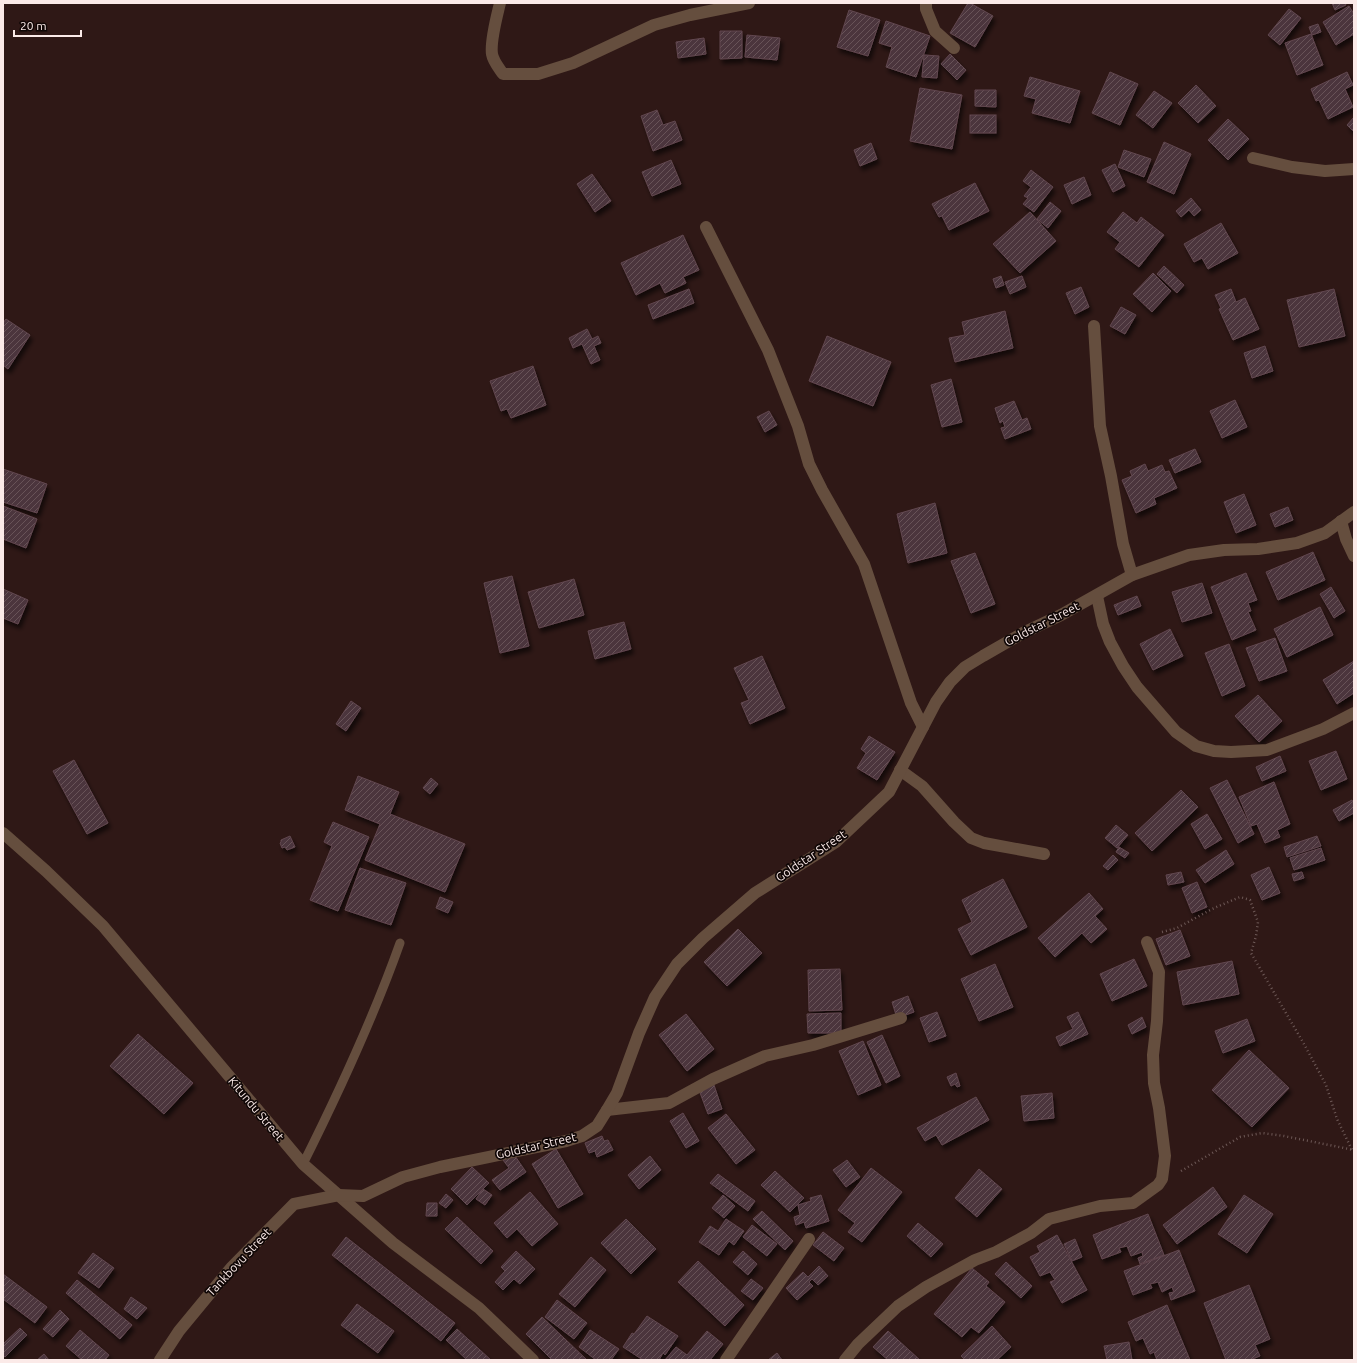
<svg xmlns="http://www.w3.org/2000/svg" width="1357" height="1363" viewBox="0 0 1357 1363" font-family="Ubuntu,sans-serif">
	<defs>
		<pattern id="building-hatch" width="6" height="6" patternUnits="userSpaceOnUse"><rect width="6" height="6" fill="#4c343c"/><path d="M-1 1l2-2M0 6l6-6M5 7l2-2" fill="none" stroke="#675258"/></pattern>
		<filter id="shadow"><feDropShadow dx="2.5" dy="4.5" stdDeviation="2" flood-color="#0009"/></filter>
	</defs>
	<rect width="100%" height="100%" fill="#2f1816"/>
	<!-- building -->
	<g fill="url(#building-hatch)" stroke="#61474f" filter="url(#shadow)">
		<polygon points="968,3 970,3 993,16 975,47 950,33"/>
		<polygon points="1332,3 1345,3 1346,5 1335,10"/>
		<polygon points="1349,6 1354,14 1354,34 1336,45 1323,22"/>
		<polygon points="1289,9 1301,18 1280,45 1268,35"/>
		<polygon points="849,10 880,20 868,56 837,47"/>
		<polygon points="886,21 930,36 916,77 886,67 892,47 879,43"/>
		<polygon points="1318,24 1321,32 1312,35 1309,27"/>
		<polygon points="720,31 742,31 742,58 720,59"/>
		<polygon points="1311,34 1323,65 1297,75 1285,43"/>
		<polygon points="747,35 780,38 777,60 745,57"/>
		<polygon points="704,38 706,54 678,58 676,42"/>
		<polygon points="950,54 966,70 957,80 941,64"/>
		<polygon points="924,55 939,56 937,78 922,77"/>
		<polygon points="1110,72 1138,84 1120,125 1092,113"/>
		<polygon points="1347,72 1353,85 1345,89 1353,107 1328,119 1319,100 1316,101 1311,89"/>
		<polygon points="1030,77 1080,91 1070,123 1032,113 1036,99 1024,96"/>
		<polygon points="1196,85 1216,106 1198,123 1178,103"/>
		<polygon points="920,88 962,95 952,149 910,141"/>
		<polygon points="975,90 996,90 996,107 975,106"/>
		<polygon points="1154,91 1172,103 1153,128 1136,115"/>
		<polygon points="657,110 663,125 675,121 682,140 653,151 641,116"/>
		<rect x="970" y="115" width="26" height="18"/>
		<polygon points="1354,117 1354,132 1347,125"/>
		<polygon points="1228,119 1249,139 1228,160 1208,140"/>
		<polygon points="1164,142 1191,154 1174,194 1147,182"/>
		<polygon points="871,143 877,159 860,166 854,150"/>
		<polygon points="1124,150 1151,159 1144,177 1118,167"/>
		<polygon points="671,160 681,184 652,196 642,172"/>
		<polygon points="1115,164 1125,186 1113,192 1102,170"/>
		<polygon points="1031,170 1053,187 1034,212 1023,204 1028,198 1024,196 1031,187 1023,181"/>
		<polygon points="592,174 611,201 595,212 577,184"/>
		<polygon points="1084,177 1091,195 1072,204 1064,185"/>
		<polygon points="975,183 989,211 949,230 942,216 939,217 932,204"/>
		<polygon points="1191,198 1201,210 1194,216 1189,210 1181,217 1176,211"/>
		<polygon points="1050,202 1061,211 1048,228 1037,219"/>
		<polygon points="1030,212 1056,241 1020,273 993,244"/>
		<polygon points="1123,212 1137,223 1141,217 1164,235 1139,267 1115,249 1120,242 1107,232"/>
		<polygon points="1221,223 1238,253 1208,269 1202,258 1194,262 1184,244"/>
		<polygon points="683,235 699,270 683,277 686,283 665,293 660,283 636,295 621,263"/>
		<polygon points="1164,266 1184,285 1177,293 1157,274"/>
		<polygon points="1153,273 1171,291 1152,312 1133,294"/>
		<polygon points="1001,276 1004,285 996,288 993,279"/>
		<polygon points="1022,276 1026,287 1010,294 1005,282"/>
		<polygon points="1081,287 1089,307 1075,314 1066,293"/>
		<polygon points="689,289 694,303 653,319 648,305"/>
		<polygon points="1231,289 1236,302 1245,298 1259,329 1233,340 1219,309 1221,308 1215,295"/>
		<polygon points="1334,289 1345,336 1299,347 1287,300"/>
		<polygon points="1121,307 1136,315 1125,334 1110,326"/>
		<polygon points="1005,311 1013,348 955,362 949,338 965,335 962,322"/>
		<polygon points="6,319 30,335 8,369 3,365 3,323"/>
		<polygon points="587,329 592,339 598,336 601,343 594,346 600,360 591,364 582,344 573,348 569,338"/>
		<polygon points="827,336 891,362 873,406 809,381"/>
		<polygon points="1265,346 1273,371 1252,378 1244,353"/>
		<polygon points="533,366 546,405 511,418 507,409 501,411 490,381"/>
		<polygon points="951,379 962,422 942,427 931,385"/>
		<polygon points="1235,400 1247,427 1222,438 1210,411"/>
		<polygon points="1014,401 1022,420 1027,418 1031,429 1005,439 1001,428 1005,427 1003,421 1000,423 995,408"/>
		<polygon points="769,411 777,425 765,432 757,417"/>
		<polygon points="1195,449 1201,462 1175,473 1169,460"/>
		<polygon points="1145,464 1148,471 1162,465 1165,472 1169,471 1177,488 1154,498 1156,504 1136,513 1122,480 1132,476 1130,471"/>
		<polygon points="3,469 47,484 37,513 3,502"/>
		<polygon points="1244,494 1256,525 1236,533 1224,502"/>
		<polygon points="935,503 947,553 908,563 897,514"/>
		<polygon points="3,506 37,519 26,548 3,539"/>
		<polygon points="1288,507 1293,520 1275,527 1270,514"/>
		<polygon points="1313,552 1325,580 1278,600 1266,572"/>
		<polygon points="975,553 995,604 971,613 951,561"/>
		<polygon points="1246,573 1257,600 1248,603 1251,611 1248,612 1256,630 1232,640 1211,587"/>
		<polygon points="512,576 529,646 500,653 484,583"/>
		<polygon points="574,579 584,615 539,628 528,592"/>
		<polygon points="1202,583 1212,613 1182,622 1172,592"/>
		<polygon points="1331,587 1345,611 1334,618 1320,594"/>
		<polygon points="3,589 28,600 18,624 3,618"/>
		<polygon points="1137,596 1141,606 1118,615 1114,605"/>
		<polygon points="1320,607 1333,635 1287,657 1274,629"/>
		<polygon points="624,622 631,649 595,659 588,631"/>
		<polygon points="1170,629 1183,656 1153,670 1140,644"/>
		<polygon points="1275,638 1287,671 1259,681 1246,648"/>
		<polygon points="1229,644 1245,686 1222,696 1205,653"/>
		<polygon points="762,656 785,708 750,724 741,703 749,700 734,668"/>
		<polygon points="1354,661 1354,693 1337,704 1323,680"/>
		<polygon points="1258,695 1282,721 1259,742 1235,716"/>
		<polygon points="351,701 361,708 346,731 336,724"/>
		<polygon points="869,736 895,752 877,780 857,768 866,753 861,749"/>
		<polygon points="1336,751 1347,779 1321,790 1309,761"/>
		<polygon points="1280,756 1286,771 1262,781 1256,767"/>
		<polygon points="74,760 108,823 87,834 53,771"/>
		<polygon points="358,776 399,792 390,814 465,844 445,892 365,860 380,824 345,810"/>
		<polygon points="431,778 438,784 430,794 423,788"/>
		<polygon points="1227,780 1254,834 1238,843 1210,788"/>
		<polygon points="1274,782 1290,824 1277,830 1280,837 1265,843 1257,824 1251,826 1239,797"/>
		<polygon points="1181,790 1198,807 1152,851 1135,833"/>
		<polygon points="1352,800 1354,804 1354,813 1339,821 1333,810"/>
		<polygon points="1207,814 1222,839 1205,849 1191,824"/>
		<polygon points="333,822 369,837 338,911 310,900 332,846 324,842"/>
		<polygon points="1116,825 1128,835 1117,848 1105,838"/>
		<polygon points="290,836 295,847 287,850 285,847 282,848 280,843 281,842 281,840"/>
		<polygon points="1317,836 1321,846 1287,857 1284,847"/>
		<polygon points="1119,847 1129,853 1125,858 1116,852"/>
		<polygon points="1321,848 1325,860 1294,870 1290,858"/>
		<polygon points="1226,850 1234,864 1205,883 1196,870"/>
		<polygon points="1113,855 1118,860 1108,870 1103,866"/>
		<polygon points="1269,867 1280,893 1262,900 1251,875"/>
		<polygon points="360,868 406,883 391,925 345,910"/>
		<polygon points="1181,872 1184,882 1168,885 1166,875"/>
		<polygon points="1302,872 1304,878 1294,881 1292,874"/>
		<polygon points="1003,879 1027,927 971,955 958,929 972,922 962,900"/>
		<polygon points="1197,882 1207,907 1192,913 1182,888"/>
		<polygon points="1089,893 1103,909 1095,916 1107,929 1091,943 1082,933 1055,957 1038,938"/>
		<polygon points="440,897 453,902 448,913 436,908"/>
		<polygon points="738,929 762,953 727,986 704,962"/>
		<polygon points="1180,930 1190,956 1166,965 1156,939"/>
		<polygon points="1134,959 1147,986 1112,1001 1100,974"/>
		<polygon points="1232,961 1239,994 1183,1005 1177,972"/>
		<polygon points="995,964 1013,1007 979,1021 961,979"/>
		<polygon points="840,969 842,1010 809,1011 808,970"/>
		<polygon points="908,996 914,1012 897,1018 892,1002"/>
		<polygon points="937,1012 946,1036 929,1042 920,1018"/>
		<polygon points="1078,1012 1088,1034 1060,1046 1056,1037 1073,1029 1067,1017"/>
		<polygon points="841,1013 841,1033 808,1033 807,1014"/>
		<polygon points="686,1014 714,1049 687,1071 659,1035"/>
		<polygon points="1142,1017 1146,1027 1132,1034 1128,1025"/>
		<polygon points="1247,1019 1255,1041 1223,1053 1215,1031"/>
		<polygon points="138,1034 193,1083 164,1114 110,1066"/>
		<polygon points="882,1035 900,1076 886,1083 867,1042"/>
		<polygon points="863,1041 881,1085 858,1095 839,1051"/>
		<polygon points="1249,1050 1289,1088 1252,1127 1212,1090"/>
		<polygon points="956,1073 960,1086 957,1087 955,1084 951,1086 947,1077"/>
		<polygon points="714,1085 722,1109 708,1114 699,1090"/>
		<polygon points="1052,1093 1054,1118 1024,1121 1021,1096"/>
		<polygon points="976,1097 989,1120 942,1145 936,1135 925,1141 917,1128"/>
		<polygon points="683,1113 699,1141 686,1148 670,1121"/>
		<polygon points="726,1114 755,1150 736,1164 708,1128"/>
		<polygon points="602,1136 604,1141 608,1140 613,1150 597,1157 595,1151 589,1153 585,1143"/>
		<polygon points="556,1149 583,1194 558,1208 532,1164"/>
		<polygon points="513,1153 526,1172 500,1190 492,1180 509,1168 503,1160"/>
		<polygon points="650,1156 661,1170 639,1189 628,1175"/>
		<polygon points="847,1160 860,1177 846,1187 833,1170"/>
		<polygon points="472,1167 489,1183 467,1205 451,1189"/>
		<polygon points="871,1168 902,1192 862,1242 848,1232 855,1223 838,1210"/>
		<polygon points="979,1169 1002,1189 977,1217 955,1198"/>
		<polygon points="775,1171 804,1198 790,1212 761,1185"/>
		<polygon points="718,1174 755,1201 748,1211 710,1183"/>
		<polygon points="1213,1187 1227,1207 1177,1244 1163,1225"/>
		<polygon points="483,1189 492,1195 485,1205 476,1199"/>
		<polygon points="530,1192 558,1224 532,1246 517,1229 507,1238 494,1223"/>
		<polygon points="446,1194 453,1200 446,1208 439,1203"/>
		<polygon points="723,1195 735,1206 724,1218 712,1208"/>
		<polygon points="821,1195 829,1221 806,1228 804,1222 796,1225 794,1217 800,1215 798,1205 811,1201 810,1198"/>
		<polygon points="1244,1195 1273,1214 1247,1253 1218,1234"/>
		<polygon points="427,1203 437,1203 437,1216 426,1216"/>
		<polygon points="762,1211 793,1241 785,1250 753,1219"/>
		<polygon points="1148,1214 1164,1255 1140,1264 1138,1258 1143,1256 1142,1252 1131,1256 1127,1246 1119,1248 1121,1252 1102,1259 1093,1235"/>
		<polygon points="457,1217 493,1251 481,1264 445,1229"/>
		<polygon points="626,1219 656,1249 631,1274 601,1243"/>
		<polygon points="726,1219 744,1231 734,1245 729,1241 719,1255 699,1242 710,1226 718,1231"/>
		<polygon points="918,1223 943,1244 931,1257 907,1236"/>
		<polygon points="752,1225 777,1244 767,1256 743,1237"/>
		<polygon points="823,1232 844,1248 834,1261 813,1245"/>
		<polygon points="1057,1235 1087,1290 1062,1303 1050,1282 1055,1280 1050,1272 1040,1276 1030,1257 1040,1252 1037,1246"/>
		<polygon points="346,1237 455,1323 441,1341 332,1255"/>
		<polygon points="1075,1239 1082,1257 1072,1261 1064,1244"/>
		<polygon points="1179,1250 1195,1291 1171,1300 1169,1293 1174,1292 1172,1287 1162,1292 1158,1282 1150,1284 1152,1288 1133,1295 1124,1271"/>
		<polygon points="516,1251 535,1269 520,1284 514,1279 503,1290 495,1282 505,1271 501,1267"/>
		<polygon points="743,1251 757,1264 748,1275 733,1262"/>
		<polygon points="93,1253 114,1268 99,1288 78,1273"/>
		<polygon points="591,1257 606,1270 575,1307 559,1294"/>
		<polygon points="698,1261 744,1305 725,1326 678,1282"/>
		<polygon points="1006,1262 1032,1286 1021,1298 995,1274"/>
		<polygon points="819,1266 828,1276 818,1285 812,1279 809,1282 813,1286 797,1300 786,1288 803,1272 808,1277"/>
		<polygon points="972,1268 989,1282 986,1286 1005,1302 979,1333 971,1327 962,1337 934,1314"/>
		<polygon points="3,1274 47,1307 35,1323 3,1299"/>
		<polygon points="751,1279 763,1288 753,1300 741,1291"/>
		<polygon points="77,1280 132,1325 120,1339 66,1293"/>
		<polygon points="1249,1285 1270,1339 1255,1345 1260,1356 1250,1360 1226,1360 1204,1303"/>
		<polygon points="131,1297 147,1308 137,1319 124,1309"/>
		<polygon points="557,1300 587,1323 574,1339 545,1317"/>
		<polygon points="357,1304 394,1331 378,1353 341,1325"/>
		<polygon points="1167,1305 1190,1360 1157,1360 1154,1352 1150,1354 1143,1338 1136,1341 1128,1322"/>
		<polygon points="60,1310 69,1319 53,1337 43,1329"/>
		<polygon points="647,1316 678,1336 665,1355 663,1353 659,1360 643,1360 623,1347 632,1333 634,1334"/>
		<polygon points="542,1317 587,1360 552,1360 526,1334"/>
		<polygon points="992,1326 1011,1347 997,1360 965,1360 961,1356"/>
		<polygon points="20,1328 27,1335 5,1357 3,1355 3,1344"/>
		<polygon points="457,1329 491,1360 467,1360 446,1340"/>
		<polygon points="80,1330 109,1355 105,1360 82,1360 66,1346"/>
		<polygon points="590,1330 619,1349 611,1360 596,1360 579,1347"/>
		<polygon points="707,1331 723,1344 710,1360 665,1360 676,1347 687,1355"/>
		<polygon points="888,1331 920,1360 888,1360 873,1347"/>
		<polygon points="1129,1342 1132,1360 1107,1360 1104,1346"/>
		<polygon points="777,1353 782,1360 768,1360"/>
		<polygon points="44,1354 49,1360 37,1360"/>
	</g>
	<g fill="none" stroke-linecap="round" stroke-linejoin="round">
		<!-- path -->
		<g stroke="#6e5957" stroke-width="2.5" stroke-dasharray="1 3" stroke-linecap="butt">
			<polyline points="1162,932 1177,928 1212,909 1240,897 1250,900 1258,922 1256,936 1251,953 1304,1044 1326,1085 1337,1119 1352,1150"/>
			<polyline points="1181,1171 1240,1137 1262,1133 1284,1136 1354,1150"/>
		</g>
		<!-- lane -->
		<path stroke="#654e3e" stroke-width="9" d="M 303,1164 C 339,1092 373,1019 400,943"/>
		<!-- street -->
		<g stroke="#654e3e" stroke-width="12">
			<path d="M 500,3 C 497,16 490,41 492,54 C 493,61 499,68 503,74 L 538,74 L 573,63 L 654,25 L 690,15 L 749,3"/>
			<polyline points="926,3 926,9 935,31 954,48"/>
			<polyline points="1253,158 1292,167 1325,171 1354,169"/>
			<polyline points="706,227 768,350 798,426 809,464 822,490 864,564 911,703 923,727"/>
			<polyline points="1094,326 1100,426 1111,476 1123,544 1132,575"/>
			<polyline points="1341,521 1346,539 1354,556"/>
			<polyline points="1097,596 1103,624 1110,642 1123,666 1137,687 1176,732 1196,746 1214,751 1231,752 1267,750 1323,729 1354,713"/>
			<polyline points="900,770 922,786 954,822 971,838 984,843 1044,854"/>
			<polyline points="3,833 46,871 103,926 303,1164 393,1243 479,1308 533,1360"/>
			<polyline points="607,1110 669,1103 713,1079 765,1056 813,1045 901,1018"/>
			<polyline points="160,1360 179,1331 231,1268 294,1204 339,1195 363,1196 403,1177 440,1167 566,1141 582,1136 597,1126 607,1110 617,1093 639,1033 655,997 677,964 703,938 755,893 836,842 889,792 936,702 950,682 965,667 983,656 1023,633 1061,615 1132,575 1189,555 1224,550 1258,549 1297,543 1325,533 1354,512"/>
			<polyline points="726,1360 809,1239"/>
			<polyline points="845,1360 858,1344 898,1306 926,1287 975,1260 996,1252 1031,1233 1049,1219 1100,1206 1133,1203 1158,1185 1162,1179 1165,1156 1159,1108 1154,1083 1153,1055 1157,1021 1159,972 1147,942"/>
		</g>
	</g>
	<g text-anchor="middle" stroke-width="3.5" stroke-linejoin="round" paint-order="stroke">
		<!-- street labels -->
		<g font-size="12" fill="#fbeae8" stroke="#100706">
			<text transform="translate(1042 624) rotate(-27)" y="4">Goldstar Street</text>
			<text transform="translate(811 856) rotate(-34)" y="4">Goldstar Street</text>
			<text transform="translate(256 1109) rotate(50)" y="4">Kitundu Street</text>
			<text transform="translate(536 1146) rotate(-13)" y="4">Goldstar Street</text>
			<text transform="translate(239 1262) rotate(-47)" y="4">Tankbovu Street</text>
		</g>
	</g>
	<!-- border -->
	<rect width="1357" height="1363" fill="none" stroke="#fbeae8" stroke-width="8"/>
	<!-- scale -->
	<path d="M14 30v6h67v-6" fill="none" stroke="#fbeae8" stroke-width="2"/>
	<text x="20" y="30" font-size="12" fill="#fbeae8" stroke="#100706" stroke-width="3" paint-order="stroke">20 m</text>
</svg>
